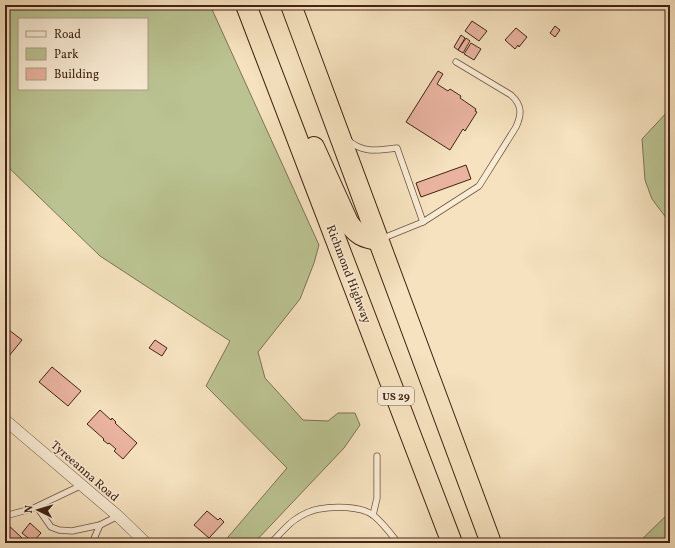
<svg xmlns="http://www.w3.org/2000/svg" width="675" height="548" viewBox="0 0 675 548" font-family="Vollkorn,serif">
	<rect width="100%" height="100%" fill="#f6e2bf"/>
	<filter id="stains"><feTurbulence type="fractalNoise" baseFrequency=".005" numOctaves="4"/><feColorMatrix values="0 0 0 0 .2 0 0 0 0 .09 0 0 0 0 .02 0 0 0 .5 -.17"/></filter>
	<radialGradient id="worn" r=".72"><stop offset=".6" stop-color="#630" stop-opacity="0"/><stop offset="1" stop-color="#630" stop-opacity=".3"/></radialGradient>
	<!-- green -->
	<g fill="#bbc392" stroke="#7e7354" fill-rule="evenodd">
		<path d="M 5,5 L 210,5 L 319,245 L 314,263 L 300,299 L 258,352 L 265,378 L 303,420 L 328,421 L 338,413 L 355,413 L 360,425 L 344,448 L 254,543 L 223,543 L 287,468 L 206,386 L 230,341 L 100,256 L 5,164 ZM 19,19 L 147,19 L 147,89 L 19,89 Z"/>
		<polygon points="670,109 670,223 652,199 645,180 642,139"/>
		<polygon points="670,512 670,543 638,543"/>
	</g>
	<!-- building -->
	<g fill="#e9b3a0" stroke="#422315">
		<polygon points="472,21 487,31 479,41 465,31"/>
		<polygon points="555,26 560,30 555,37 550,33"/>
		<polygon points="516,28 527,37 519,47 518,45 515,49 505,40"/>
		<polygon points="461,35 465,38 458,50 454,47"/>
		<polygon points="466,38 470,41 463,53 458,50"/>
		<polygon points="471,43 481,49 474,60 464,54"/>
		<polygon points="438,71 443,74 437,84 448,91 450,89 461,96 460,98 476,109 475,111 477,112 465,131 463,129 450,150 406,122"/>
		<polygon points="466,165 471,179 421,197 416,183"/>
		<polygon points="5,327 22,340 9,356 5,352"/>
		<polygon points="155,340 167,348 162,356 149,348"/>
		<polygon points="52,367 81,391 68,406 39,382"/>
		<polygon points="100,410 111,420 112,418 116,422 115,423 137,443 123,459 114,451 116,449 109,443 108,444 103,440 104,439 87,424"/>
		<polygon points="207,511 218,520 220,518 224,522 209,538 194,525"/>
		<polygon points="5,522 22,538 17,543 5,543"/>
		<polygon points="30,523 41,533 33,542 22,533"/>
	</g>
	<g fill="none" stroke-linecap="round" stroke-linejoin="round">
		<defs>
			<g id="lane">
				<path d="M 348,140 C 363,154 379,150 397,148 L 423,222"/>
				<path d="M 381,239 L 423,222 L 479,186 L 516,127 C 522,114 522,105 511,95 L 456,62"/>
				<polyline points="37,507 51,527 59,530 72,531 100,525 118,516"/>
				<polyline points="373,515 377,498 377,456"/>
				<polyline points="5,516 34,508 82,485"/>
				<polyline points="91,543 93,541 100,525"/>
				<path d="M 271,543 C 277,537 289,523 296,519 C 301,515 312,510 319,509 C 334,506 360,506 373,515 C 383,523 391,534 398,543"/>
			</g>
			<polyline id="street" points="5,420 118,516 146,543"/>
			<g id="highway">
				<polyline points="246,5 452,543"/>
				<polyline points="291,5 491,543"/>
				<path d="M 314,147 L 348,222 C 356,234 363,238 378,240"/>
			</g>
		</defs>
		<!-- lane casing -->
		<use href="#lane" stroke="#6f5340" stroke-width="7"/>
		<!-- street casing -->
		<use href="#street" stroke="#6f5340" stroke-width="12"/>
		<!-- highway casing -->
		<use href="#highway" stroke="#422315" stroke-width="22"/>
		<!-- lane -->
		<use href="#lane" stroke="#f9ecd5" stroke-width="5.5"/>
		<!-- street -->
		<use href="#street" stroke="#f9ecd5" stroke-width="11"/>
		<!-- highway -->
		<use href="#highway" stroke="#f6e2bf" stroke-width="20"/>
	</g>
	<g text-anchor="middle" stroke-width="3" stroke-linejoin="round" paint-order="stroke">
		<!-- shield labels -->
		<rect fill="#f9ecd5" stroke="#795f4f" stroke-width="1" x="378" y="387" width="36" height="18" rx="3"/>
		<g font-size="11" font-weight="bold" fill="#422315">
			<text x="396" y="400">US 29</text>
		</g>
		<!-- street labels -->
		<g font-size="12" fill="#422315" stroke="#f9ecd5">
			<text transform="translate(349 274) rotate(69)" y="4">Richmond Highway</text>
			<text transform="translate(85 471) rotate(41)" y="4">Tyreeanna Road</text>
		</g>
	</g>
	<!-- margin -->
	<rect width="675" height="548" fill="none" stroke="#f6e2bf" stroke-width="20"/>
	<rect x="6" y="6" width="663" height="536" fill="none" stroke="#422315" stroke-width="2"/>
	<rect x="10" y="10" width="655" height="528" fill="none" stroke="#422315"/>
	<!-- legend -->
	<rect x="18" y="18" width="130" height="72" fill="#f9ecd5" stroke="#b09c88"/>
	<rect x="26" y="31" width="20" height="6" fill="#f9ecd5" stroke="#b09c88"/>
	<text x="54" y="38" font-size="12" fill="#422315">Road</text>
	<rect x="26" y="48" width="20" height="12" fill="#bbc392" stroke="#b09c88"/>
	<text x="54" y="58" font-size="12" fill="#422315">Park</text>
	<rect x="26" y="68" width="20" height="12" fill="#e9b3a0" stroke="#b09c88"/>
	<text x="54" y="78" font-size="12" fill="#422315">Building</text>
	<!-- north arrow -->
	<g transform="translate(38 510) rotate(275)" stroke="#f9ecd5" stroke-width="3" paint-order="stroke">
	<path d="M0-3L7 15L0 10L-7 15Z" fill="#422315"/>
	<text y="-6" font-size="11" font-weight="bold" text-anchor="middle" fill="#422315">N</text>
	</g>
	<rect width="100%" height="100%" filter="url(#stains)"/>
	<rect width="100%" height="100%" fill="url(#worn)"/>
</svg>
